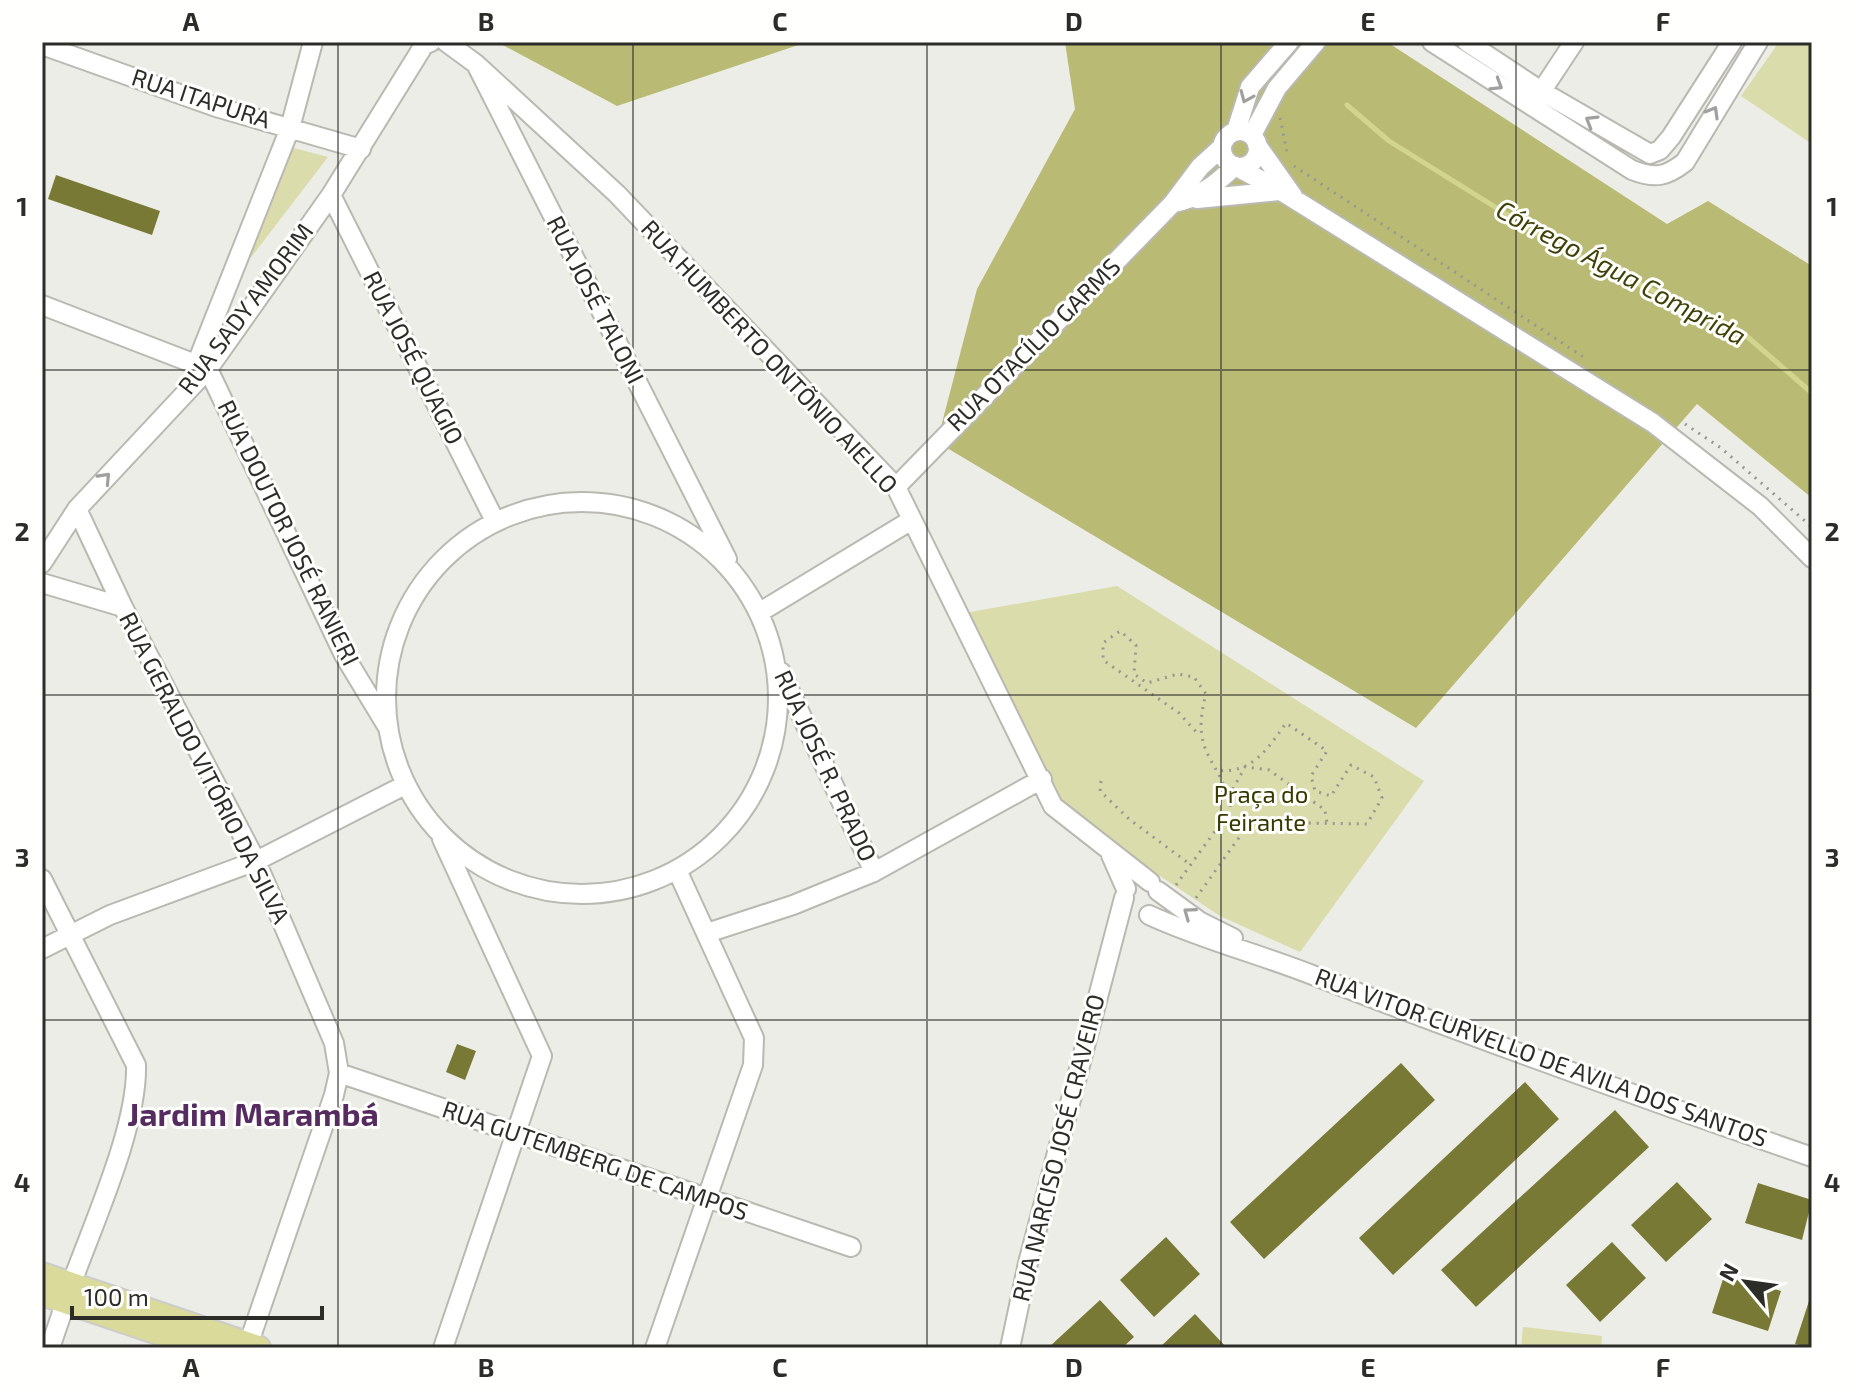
<svg xmlns="http://www.w3.org/2000/svg" width="1854" height="1390" viewBox="0 0 1854 1390" font-family="'Exo 2',sans-serif">
	<style>
		.green { fill: #dadcab }
		.forest { fill: #b9bb75 }
		.lines { fill: none; stroke-linecap: round; stroke-linejoin: round }
		.stream { stroke: #d2d58d; stroke-width: 5 }
		.building { fill: #787934 }
		.minor-casing { stroke: #b9b9b2; stroke-width: 22 }
		.major-casing { stroke: #ccc; stroke-width: 28 }
		.path { stroke: #989893; stroke-width: 3; stroke-dasharray: 2 6; stroke-linecap: butt }
		.minor { stroke: #fff; stroke-width: 18 }
		.major { stroke: #dadb9a; stroke-width: 24 }
		.oneway { stroke: #a0a09f }
		.grid { fill: none; stroke: #2c2c29; stroke-width: 2; stroke-opacity: 0.55 }
		.labels { text-anchor: middle; stroke-width: 6; stroke-linejoin: round; paint-order: stroke }
		.street-label { font-size: 24px; fill: #2c2c29; stroke: #fffffe }
		.park-label { font-size: 24px; fill: #383800; stroke: #fffffe }
		.water-label { font-size: 26px; font-style: italic; fill: #404007; stroke: #fffffe }
		.district-label { font-size: 32px; font-weight: bold; fill: #552b60; stroke: #fffffe }
		.neatline { fill: none; stroke: #2c2c29; stroke-width: 3 }
		.grid-label { font-size: 26px; text-anchor: middle; font-weight: bold; fill: #2c2c29 }
	</style>
	<rect width="100%" height="100%" fill="#ecede6"/>
	<path class="green" d="M1779,42H1812V144L1741,96Z
		M279,144L328,157L219,299Z
		M1117,586L1424,781L1300,952L1220,916L1121,850L1062,801L959,614Z
		M1523,1327L1602,1336L1601,1348H1521Z"/>
	<path class="forest" d="M497,42H807L617,106Z
		M1065,42H1387L1667,224L1708,201L1812,266V498L1697,404L1416,728L937,442L977,289L1075,109Z"/>
	<g class="lines">
		<path class="stream" d="M1347,105L1389,141L1556,245L1743,333L1812,393"/>
	</g>
	<path class="building" d="M56,175L160,211L152,235L48,199Z
		M457,1044L476,1051L465,1080L446,1072Z
		M1401,1063L1435,1100L1264,1259L1230,1222Z
		M1525,1082L1559,1119L1393,1275L1359,1238Z
		M1615,1110L1649,1147L1476,1307L1441,1270Z
		M1677,1182L1712,1219L1666,1262L1631,1225Z
		M1758,1183L1812,1200L1802,1240L1745,1223Z
		M1166,1237L1200,1274L1154,1317L1120,1280Z
		M1612,1242L1646,1278L1600,1322L1566,1285Z
		M1725,1273L1781,1291L1768,1331L1712,1313Z
		M1100,1300L1134,1337L1122,1348H1048Z
		M1809,1301H1812V1348L1795,1344Z
		M1195,1314L1227,1348H1159Z"/>
	<g class="lines">
		<g class="minor-casing">
			<path id="minor" d="M446,42L476,64L727,559
				M1432,42L1632,170C1655,179 1666,177 1685,162L1758,42
				M1467,42L1541,91L1650,154L1660,150L1671,137L1732,42
				M42,45L216,107L361,149
				M476,64L617,194L896,487L1053,806L1150,882
				M1535,101L1574,42
				M1236,131L1250,87L1289,42
				M1222 149a18 18 0 1 1 36 0a18 18 0 1 1-36 0Z
				M1252,135L1277,88L1316,42
				M1257,145L1293,196
				M331,195L495,521
				M1197,199L1279,191
				M1173,203C1198,199 1217,183 1235,166L1281,191L1653,423L1760,506L1812,558
				M42,305L208,369L344,655L387,726
				M196,365L290,128L313,42
				M896,487L1173,203L1200,167L1222,147
				M386 698a196 196 0 1 1 392 0a196 196 0 1 1-392 0Z
				M77,509L123,607L256,861L334,1043L339,1073L334,1095L247,1348
				M42,563L77,509L208,369L331,195L424,45L431,42
				M42,583L123,607
				M760,612L910,521
				M781,672L874,872
				M442,839L542,1056L443,1348
				M1111,855L1126,889
				M42,879L136,1065C138,1126 93,1224 71,1285
				M1158,891L1199,921L1233,938
				M1149,915C1203,940 1260,954 1315,976C1479,1040 1645,1099 1812,1157
				M707,933L793,905L874,872L1042,779
				M42,949L110,915L256,861L405,785
				M339,1073L851,1247
				M50,1348L66,1301
				M655,1348L753,1065L754,1038L677,870
				M1010,1348L1028,1263L1124,898"/>
		</g>
		<g class="major-casing">
			<path id="major" d="M42,1275L258,1348
				M42,1293L206,1348"/>
		</g>
		<path class="path" d="M1280,118L1288,157
			M1294,166L1585,358
			M1685,424L1721,448L1812,527
			M1101,781L1100,791L1129,819L1191,865
			M1229,796L1245,767L1269,770L1325,810L1327,823
			M1176,885L1231,809C1221,757 1189,757 1206,694L1194,677L1178,674L1147,683L1134,674L1136,645L1120,631L1103,643V660L1179,713L1199,735
			M1196,898L1250,822L1367,824L1382,798L1374,777L1351,765L1331,796L1315,791L1311,776L1327,751L1286,723C1267,750 1251,775 1215,770"/>
		<use href="#minor" class="minor"/>
		<use href="#major" class="major"/>
	</g>
	<defs><path id="oneway-chevron" d="M-2-3.5L2.5 0L-2 3.5" fill="none" stroke-width="1.6" stroke-linecap="round" stroke-linejoin="round" transform="scale(2)"/></defs>
	<g class="oneway">
		<use href="#oneway-chevron" transform="translate(1497 85) rotate(32)"/>
		<use href="#oneway-chevron" transform="translate(1246 97) rotate(113)"/>
		<use href="#oneway-chevron" transform="translate(1713 112) rotate(-60)"/>
		<use href="#oneway-chevron" transform="translate(1591 121) rotate(-149)"/>
		<use href="#oneway-chevron" transform="translate(105 478) rotate(-47)"/>
		<use href="#oneway-chevron" transform="translate(1189 913) rotate(-144)"/>
	</g>
	<path class="grid" d="M338,42V1348M633,42V1348M927,42V1348M1221,42V1348M1516,42V1348M42,370H1812M42,695H1812M42,1020H1812"/>
	<g class="labels">
		<g class="street-label">
			<text transform="translate(201 99) rotate(18)" y="8">RUA ITAPURA</text>
			<text transform="translate(595 300) rotate(63)" y="8">RUA JOSÉ TALONI</text>
			<text transform="translate(246 309) rotate(-53)" y="8">RUA SADY AMORIM</text>
			<text transform="translate(1034 345) rotate(-45)" y="8">RUA OTACÍLIO GARMS</text>
			<text transform="translate(769 357) rotate(47)" y="8">RUA HUMBERTO ONTÕNIO AIELLO</text>
			<text transform="translate(413 358) rotate(63)" y="8">RUA JOSÉ QUAGIO</text>
			<text transform="translate(288 533) rotate(64)" y="8">RUA DOUTOR JOSÉ RANIERI</text>
			<text transform="translate(825 766) rotate(65)" y="8">RUA JOSÉ R. PRADO</text>
			<text transform="translate(204 768) rotate(63)" y="8">RUA GERALDO VITÓRIO DA SILVA</text>
			<text transform="translate(1541 1058) rotate(20)" y="8">RUA VITOR CURVELLO DE AVILA DOS SANTOS</text>
			<text transform="translate(1059 1148) rotate(-76)" y="8">RUA NARCISO JOSÉ CRAVEIRO</text>
			<text transform="translate(595 1161) rotate(19)" y="8">RUA GUTEMBERG DE CAMPOS</text>
		</g>
		<g class="park-label">
			<text x="1261" y="803">Praça do<tspan x="1261" dy="28">Feirante</tspan></text>
		</g>
		<g class="water-label">
			<text transform="translate(1621 273) rotate(28)" y="9">Córrego Água Comprida</text>
		</g>
		<g class="district-label">
			<text x="253" y="1126">Jardim Marambá</text>
		</g>
	</g>
	<rect width="1854" height="1390" fill="none" stroke="#fffffe" stroke-width="88"/>
	<g transform="translate(1746 1282) rotate(299)" stroke="#fffffe" stroke-width="6" paint-order="stroke">
	<path d="M0-6L14 30L0 20L-14 30Z" fill="#2c2c29"/>
	<text y="-12" font-size="22" font-weight="bold" text-anchor="middle" fill="#2c2c29">N</text>
	</g>
	<path d="M72 1306v12h250v-12" fill="none" stroke="#2c2c29" stroke-width="4"/>
	<text x="84" y="1306" font-size="24" fill="#2c2c29" stroke="#fffffe" stroke-width="6" paint-order="stroke">100 m</text>
	<rect x="44" y="44" width="1766" height="1302" class="neatline"/>
	<g class="grid-label">
		<text x="191" y="31">A</text>
		<text x="486" y="31">B</text>
		<text x="780" y="31">C</text>
		<text x="1074" y="31">D</text>
		<text x="1368" y="31">E</text>
		<text x="1663" y="31">F</text>
		<text x="22" y="216">1</text>
		<text x="1832" y="216">1</text>
		<text x="22" y="541">2</text>
		<text x="1832" y="541">2</text>
		<text x="22" y="867">3</text>
		<text x="1832" y="867">3</text>
		<text x="22" y="1192">4</text>
		<text x="1832" y="1192">4</text>
		<text x="191" y="1377">A</text>
		<text x="486" y="1377">B</text>
		<text x="780" y="1377">C</text>
		<text x="1074" y="1377">D</text>
		<text x="1368" y="1377">E</text>
		<text x="1663" y="1377">F</text>
	</g>
</svg>
